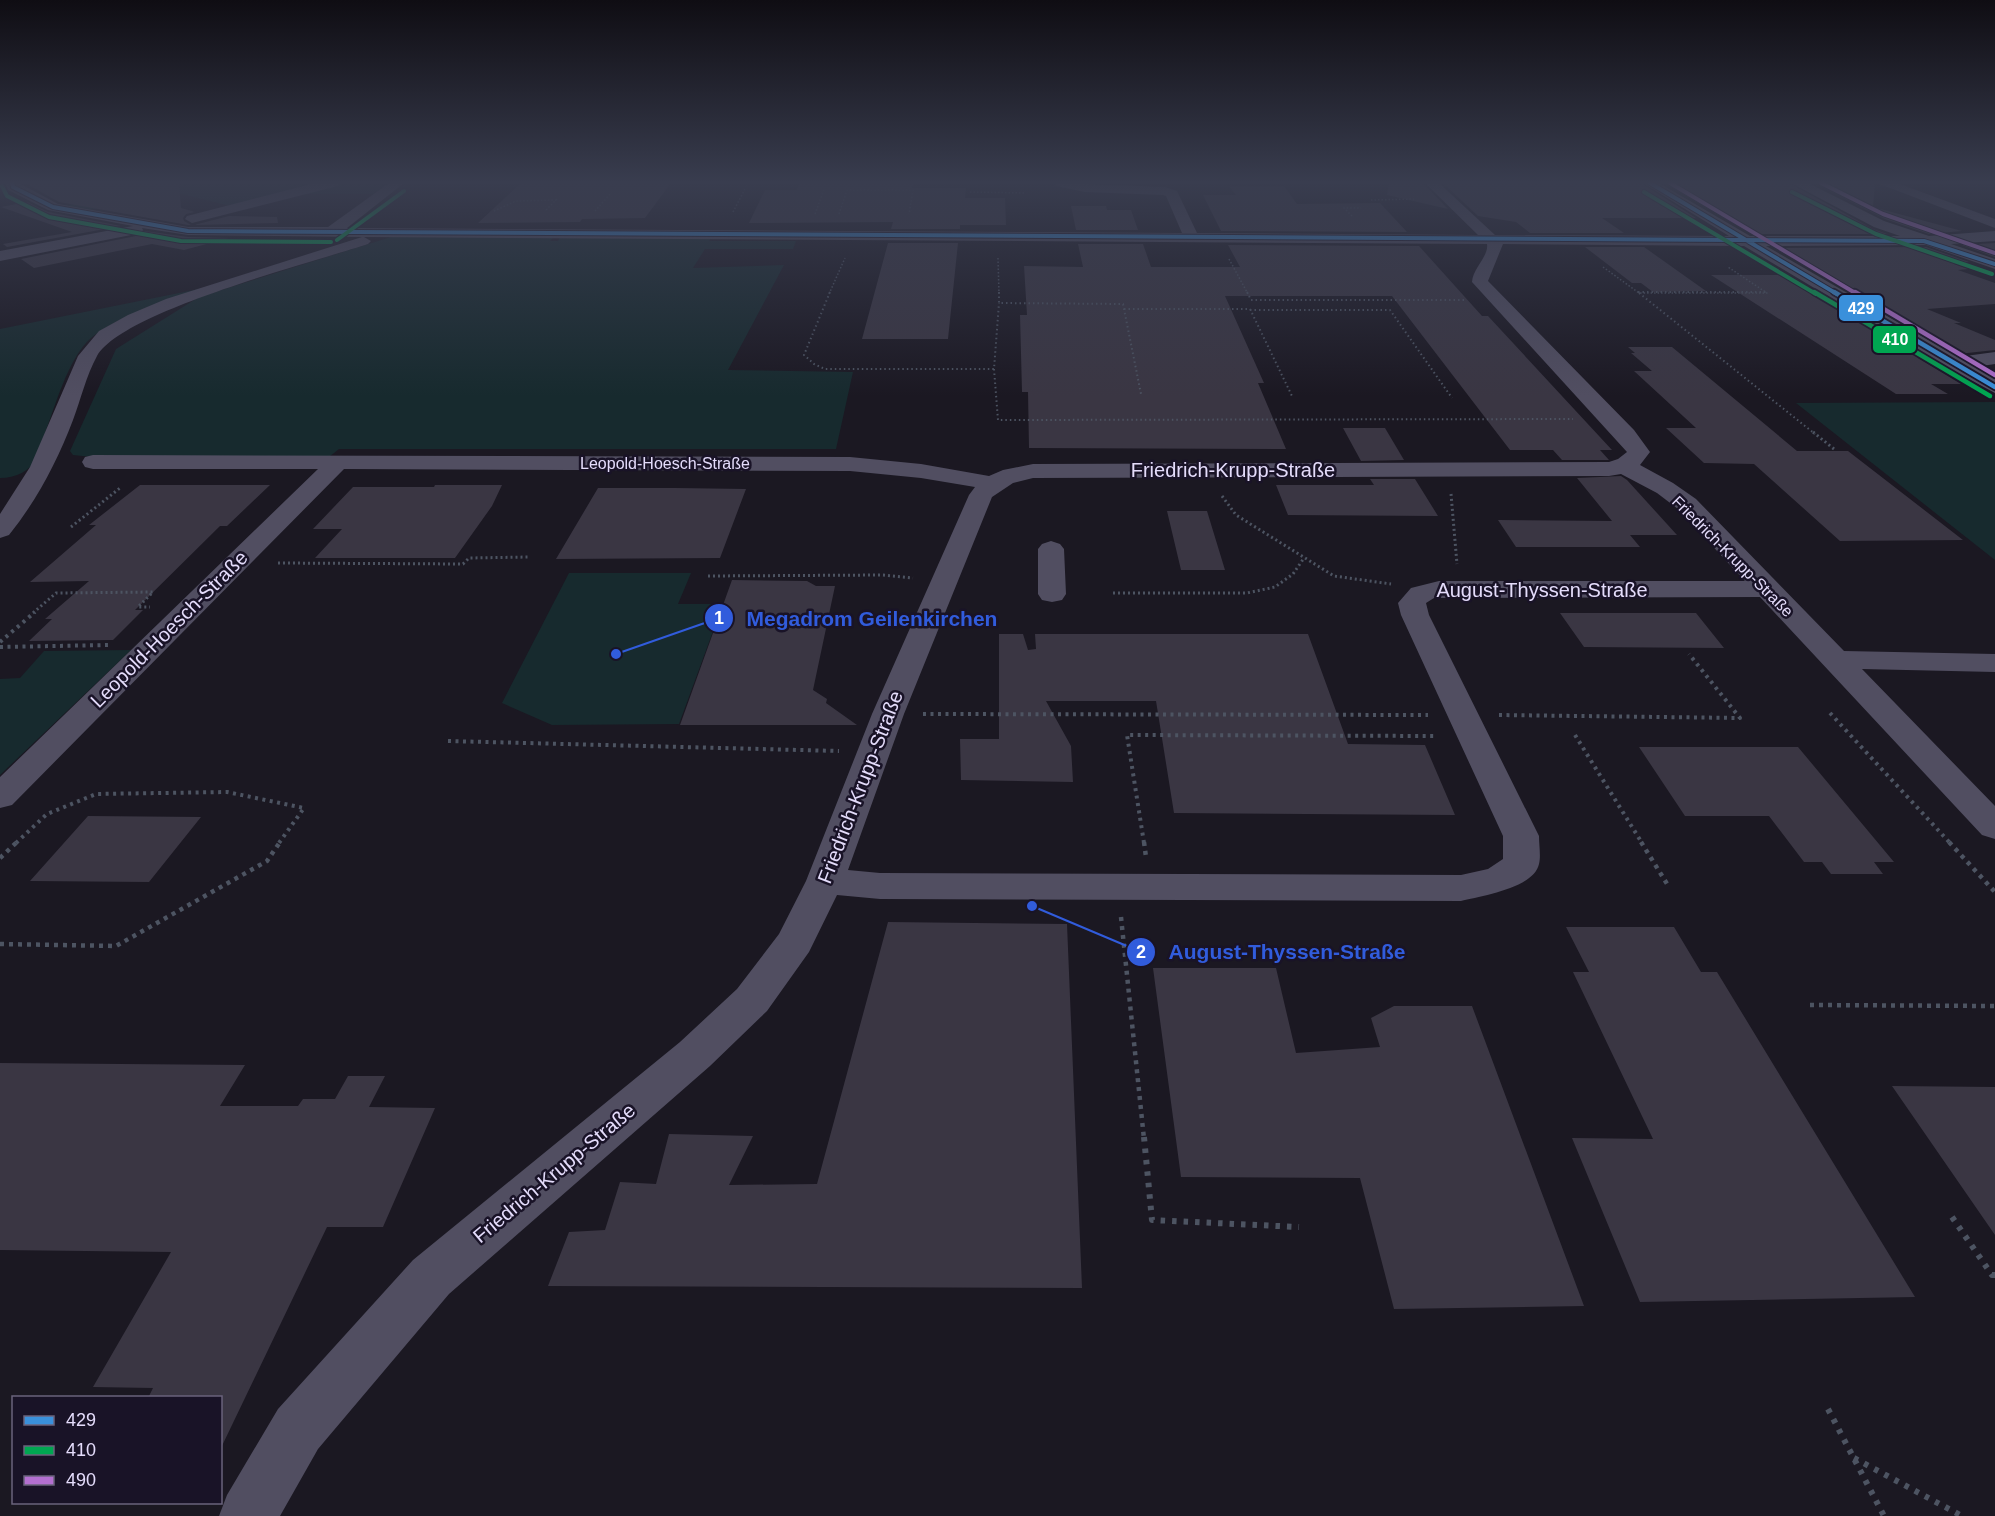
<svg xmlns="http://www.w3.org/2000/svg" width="1995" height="1516" viewBox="0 0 1995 1516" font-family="Arial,sans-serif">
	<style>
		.green { fill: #172a2e }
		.building { fill: #3a3643 }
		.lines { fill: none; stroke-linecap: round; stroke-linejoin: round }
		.path-far5 { stroke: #4d5462; stroke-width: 1.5; stroke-dasharray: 1.5 2; stroke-linecap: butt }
		.path-far4 { stroke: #4d5462; stroke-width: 2; stroke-dasharray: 1.5 3; stroke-linecap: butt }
		.path-far3 { stroke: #4d5462; stroke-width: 3; stroke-dasharray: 2 3; stroke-linecap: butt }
		.path-far2 { stroke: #4d5462; stroke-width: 4; stroke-dasharray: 3 4.5; stroke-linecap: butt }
		.path-far1 { stroke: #4d5462; stroke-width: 4.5; stroke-dasharray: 4 5; stroke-linecap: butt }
		.path { stroke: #4d5462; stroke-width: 6; stroke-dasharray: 4.5 7; stroke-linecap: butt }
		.minor { fill: #514e61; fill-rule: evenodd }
		.bus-1-far1-casing { stroke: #191327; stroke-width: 6 }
		.bus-1-casing { stroke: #191327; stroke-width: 8 }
		.bus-2-far1-casing { stroke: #191327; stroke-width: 6 }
		.bus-2-casing { stroke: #191327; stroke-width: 8 }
		.bus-3-far1-casing { stroke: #191327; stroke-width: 6 }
		.bus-3-casing { stroke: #191327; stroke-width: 8 }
		.bus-1-far1 { stroke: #3a90db; stroke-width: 4 }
		.bus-1 { stroke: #3a90db; stroke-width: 4.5 }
		.bus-2-far1 { stroke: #00a651; stroke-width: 4 }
		.bus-2 { stroke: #00a651; stroke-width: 4.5 }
		.bus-3-far1 { stroke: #b36fd0; stroke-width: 4 }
		.bus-3 { stroke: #b36fd0; stroke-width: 4.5 }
		.labels { text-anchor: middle; stroke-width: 5; stroke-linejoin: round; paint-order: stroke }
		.far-street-label { font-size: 16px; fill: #e4dcfb; stroke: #191327 }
		.street-label { font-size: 20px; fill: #e4dcfb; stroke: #191327 }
		.leader { fill: none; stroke: #315cdc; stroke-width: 2 }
		.callout-dot { fill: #315cdc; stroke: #191327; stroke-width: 2 }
		.mark-label { font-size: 18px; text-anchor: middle; font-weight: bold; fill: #fff }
		.callout-label { font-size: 21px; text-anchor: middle; font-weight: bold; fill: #315cdc; stroke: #191327; stroke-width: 5; stroke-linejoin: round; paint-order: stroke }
		.line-badge { stroke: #191327; stroke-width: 2 }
		.badge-label { font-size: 16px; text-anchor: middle; font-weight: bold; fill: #fff }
	</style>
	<rect width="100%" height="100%" fill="#1b1822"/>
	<path class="green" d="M182,183H327L234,207L174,192L85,211L63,206Z
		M341,183H390L373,194H299Z
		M391,237H554L550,241H558L560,237L711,238L709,241H796L793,249H705L693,268L784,265L728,370L853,372L836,449H339L329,457H92L73,455L70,451L116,349L199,297Z
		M204,288C168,302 120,314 91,338C68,358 55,407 44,436C42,443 42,452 38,458C28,472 16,478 0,478V329Z
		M1995,402V560L1796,403Z
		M569,573H691L678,604H723L679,724L552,725L502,703Z
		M131,650L0,775V679L20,678L44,651Z"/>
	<path class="building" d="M25,183H179L181,208L195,212L186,214L183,218L184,221L191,225H188L59,202Z
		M521,183H671L645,218L582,219L580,222L478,223Z
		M799,183H913L912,188H966L965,198H1005L1006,225H960V229H891L893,222L749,223L765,190H797Z
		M1389,183H1423L1448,209L1387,195Z
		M1443,183H1641L1696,218H1602L1624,233H1530L1516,222L1478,216Z
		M1664,183H1789L1873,229L1887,234H1751Z
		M1814,183H1875L1873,207L1962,231L1929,234L1885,219Z
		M1229,186H1284L1297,204L1380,203L1407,232L1221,231L1203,195H1236Z
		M27,202L48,212L121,226L7,247L3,244L72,232L1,207Z
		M1071,206H1106L1107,210H1131L1138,230H1076Z
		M229,216L277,217L278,223L194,225Z
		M145,231L188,237L229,238L184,250L152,244L34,268L21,259L141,235Z
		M888,243H958L948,339H862Z
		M1995,243V257L1962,245Z
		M1078,244H1143L1151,267H1240L1228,245L1419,246L1482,316H1488L1612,450H1600L1609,460H1562L1553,450H1510L1392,296H1225L1264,383H1258L1286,449L1029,448L1028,392H1022L1020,315H1027L1024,266L1083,267Z
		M1585,247H1644L1706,291L1653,292L1641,283H1632Z
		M1926,247L1969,262L1954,264L1968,269L1958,270L1995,283V304L1927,309L1961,323H1954L1995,340V350L1958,354L1774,248Z
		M1711,275H1788L1925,357L1918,358L1961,384H1931L1948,394H1896Z
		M1628,347H1672L1797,451H1848L1963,540L1840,541L1754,464L1704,463L1666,428H1696L1634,371H1652L1631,353H1635Z
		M1343,428H1385L1404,460L1361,461Z
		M1621,476L1627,480L1677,535H1630L1640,547H1516L1498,520L1612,521L1577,478Z
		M1370,479H1415L1438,516L1288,515L1276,485H1374Z
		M140,485H270L227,526H220L135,610H143L113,640L29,641L52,619H45L89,581L30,582L96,525H89Z
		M435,485H502L492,506L455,558H315L342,529H313L353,487H434Z
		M598,488H676L746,489L720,558L556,559Z
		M1167,511H1207L1225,570H1181Z
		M732,580L807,581L816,586H835L813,690L827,699L826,703L857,725H680Z
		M1560,613H1696L1724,648L1584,647Z
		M999,634H1023L1028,650L1036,649L1035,634H1308L1348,744L1425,745L1455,815L1174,813L1156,701H1046L1071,746L1073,782L961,780L960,739H999Z
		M1639,747H1798L1894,862H1874L1883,874H1831L1822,862H1804L1769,816H1685Z
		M88,816L201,817L149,882L30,881Z
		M888,922L1067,924L1082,1288L548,1286L569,1232L605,1230L620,1182L656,1184L669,1134L753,1136L729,1185L817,1184Z
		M1566,927H1674L1701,972H1717L1915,1297L1640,1302L1572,1138L1653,1139L1573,972H1589Z
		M1153,968H1276L1296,1053L1380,1047L1371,1018L1394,1006H1472L1584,1306L1394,1309L1360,1178L1181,1177Z
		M0,1063L245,1065L220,1106H298L303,1099H335L348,1076H385L369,1107L435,1108L383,1227H327L220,1450V1398H148L153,1388L93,1387L171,1252L0,1250Z
		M1892,1086L1995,1087V1235Z"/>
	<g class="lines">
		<path class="path-far5" d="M970,192L1026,193
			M1371,200L1414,199
			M546,210L558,198
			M494,211L516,201L557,200
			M595,211L611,193
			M733,212L745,189
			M815,214L824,189
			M839,214L847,190H913L909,214
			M1352,216L1344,208H1361
			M998,258L999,294
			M1229,259L1248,294
			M1603,267L1639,293H1767L1728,267
			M829,294L845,258"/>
		<path class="path-far4" d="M830,292L804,355L814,364L825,369H994L999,303
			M999,292V303L1123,304L1141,394
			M1247,292L1251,300H1464
			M1638,292H1766
			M1639,293L1815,434
			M1124,309H1250L1292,396
			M1250,310H1390L1452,398
			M994,369L998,420L1573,419"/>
		<path class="path-far3" d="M1813,432L1834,449
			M1451,494L1457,564
			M1222,496L1236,515L1334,576L1391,584
			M71,527L120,488
			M278,563L463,564L469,558L528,557
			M708,576L883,575L913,578
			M1113,593H1247L1275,587L1293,574L1304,558
			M33,613L56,593L153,592L138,607H150"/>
		<path class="path-far2" d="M0,642L35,612
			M0,647L109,645
			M1830,713L1950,843
			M923,714L1428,715
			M1499,715L1740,718L1689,654
			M1575,735L1642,843
			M448,741L839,751
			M16,843L47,814L96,794L227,792L304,808L279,843
			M1144,843L1127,735L1436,736"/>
		<path class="path-far1" d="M1144,842L1146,857
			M1641,842L1669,887
			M1949,842L1995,892
			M0,858L17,842
			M1121,917L1144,1139
			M0,944L116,946L267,861L280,842
			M1810,1005L1995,1006"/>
		<path class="path" d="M1144,1137L1152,1220L1299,1227
			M1952,1217L1992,1275H1995
			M1828,1409L1884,1516
			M1854,1458L1962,1516"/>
		<path class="minor" d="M5,183H19L58,204L188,227H328L389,183H404L347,228L1182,233L1166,196L1163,195L1085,192L1056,186L1055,183L1165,187L1177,191L1197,233L1478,235L1425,183H1439L1495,235L1729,236L1643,183H1659L1750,236H1900L1874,227L1791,183H1808L1884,221L1929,236L1995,231V241L1951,244L1995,259V269L1926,245L1766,246L1958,357L1995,352V364L1975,367L1995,379V393L1946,367L1744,246L1503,244L1488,281L1634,430L1650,452L1640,465L1673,483L1696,499L1844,651L1995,654V672L1862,669L1995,806V839L1982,835L1760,597L1434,598L1426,603L1429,615L1539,836C1539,845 1541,856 1539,864C1534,888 1481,896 1461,901L880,899L837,895L809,952L767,1011L710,1066L449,1294L318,1449L280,1516H219L227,1495L278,1409L413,1260L680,1042L737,989L779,934L806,881L872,714L969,495L975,487L921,478L850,471L344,469L12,805L0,808V777L318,469H93L85,467L82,462L85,457L93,455L850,457L921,464L989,476L1003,470L1033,464L1609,462L1618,459L1627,452L1472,282C1473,268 1489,256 1487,244L364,237L371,241L368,244C314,262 122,311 97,356C86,376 81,399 73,420C57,462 37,500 9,535L0,538V514L30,467L78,356L99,331L128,315L166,299L362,237L188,235L142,228L143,230L141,233L136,234L0,261V251L133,226L48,210L8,190ZM1621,474L1657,493L1678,509L1745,581H1439L1411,588L1398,603L1401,615L1503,836V859L1488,869L1461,875L880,873L848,870L904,714L992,497L1013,483L1033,478L1609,476Z
			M315,183H339L338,186L192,223L185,219L187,216Z
			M1877,183H1897L1995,219V228Z
			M1051,541L1060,544L1064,549L1066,594L1062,600L1052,602L1042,600L1038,594V549L1042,544Z"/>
		<g class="bus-1-far1-casing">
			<path id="bus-1-far1" d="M12,183L13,187L53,207L188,231L1924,241L1995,264
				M1650,183L1837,294"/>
		</g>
		<g class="bus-1-casing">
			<path id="bus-1" d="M1834,292L1995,387"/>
		</g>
		<g class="bus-2-far1-casing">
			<path id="bus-2-far1" d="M2,186L7,196L49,217L181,241L331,242
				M1644,192L1816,294
				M1792,192L1876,234L1992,274
				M337,240L404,191"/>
		</g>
		<g class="bus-2-casing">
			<path id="bus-2" d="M1814,292L1990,396"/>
		</g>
		<g class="bus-3-far1-casing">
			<path id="bus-3-far1" d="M1670,183L1857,294
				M1821,183L1883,214L1995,253"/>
		</g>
		<g class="bus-3-casing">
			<path id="bus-3" d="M1855,292L1995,375"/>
		</g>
		<use href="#bus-1-far1" class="bus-1-far1"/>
		<use href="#bus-1" class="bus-1"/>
		<use href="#bus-2-far1" class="bus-2-far1"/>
		<use href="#bus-2" class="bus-2"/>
		<use href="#bus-3-far1" class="bus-3-far1"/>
		<use href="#bus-3" class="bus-3"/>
	</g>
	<linearGradient id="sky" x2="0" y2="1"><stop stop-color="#0f0d13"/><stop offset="0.46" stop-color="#393d4f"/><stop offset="1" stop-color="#393d4f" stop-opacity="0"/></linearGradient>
	<rect width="1995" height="396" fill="url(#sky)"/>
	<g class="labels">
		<g class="far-street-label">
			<text x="665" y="469">Leopold-Hoesch-Straße</text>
			<text transform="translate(1733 556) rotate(45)" y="6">Friedrich-Krupp-Straße</text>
		</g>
		<g class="street-label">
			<text x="1233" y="477">Friedrich-Krupp-Straße</text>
			<text x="1542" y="597">August-Thyssen-Straße</text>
			<text transform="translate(169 629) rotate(-45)" y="7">Leopold-Hoesch-Straße</text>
			<text transform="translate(860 787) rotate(-69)" y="7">Friedrich-Krupp-Straße</text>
			<text transform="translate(554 1173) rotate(-40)" y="7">Friedrich-Krupp-Straße</text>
		</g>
	</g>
	<path class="leader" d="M616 654L719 618M1032 906L1141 952"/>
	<g class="callout-dot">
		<circle cx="616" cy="654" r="6"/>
		<circle cx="1032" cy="906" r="6"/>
		<circle cx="719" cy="618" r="15"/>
		<circle cx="1141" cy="952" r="15"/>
	</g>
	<g class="mark-label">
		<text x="719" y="624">1</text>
		<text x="1141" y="958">2</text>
	</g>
	<g class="callout-label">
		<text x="872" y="626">Megadrom Geilenkirchen</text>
		<text x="1287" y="959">August-Thyssen-Straße</text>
	</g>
	<g class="line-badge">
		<rect x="1838" y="294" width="46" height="28" rx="6" fill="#3a90db"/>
		<rect x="1872" y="325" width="45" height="29" rx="6" fill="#00a651"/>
	</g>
	<g class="badge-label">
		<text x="1861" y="314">429</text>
		<text x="1895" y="345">410</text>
	</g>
	<rect x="12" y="1396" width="210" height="108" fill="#191327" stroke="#6a637c" stroke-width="1.5"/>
	<rect x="24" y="1416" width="30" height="9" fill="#3a90db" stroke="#6a637c" stroke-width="1.5"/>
	<text x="66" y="1426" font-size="18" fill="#e4dcfb">429</text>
	<rect x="24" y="1446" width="30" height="9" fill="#00a651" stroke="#6a637c" stroke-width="1.5"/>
	<text x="66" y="1456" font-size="18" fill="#e4dcfb">410</text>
	<rect x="24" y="1476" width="30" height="9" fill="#b36fd0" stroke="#6a637c" stroke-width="1.5"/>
	<text x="66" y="1486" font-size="18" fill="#e4dcfb">490</text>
</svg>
